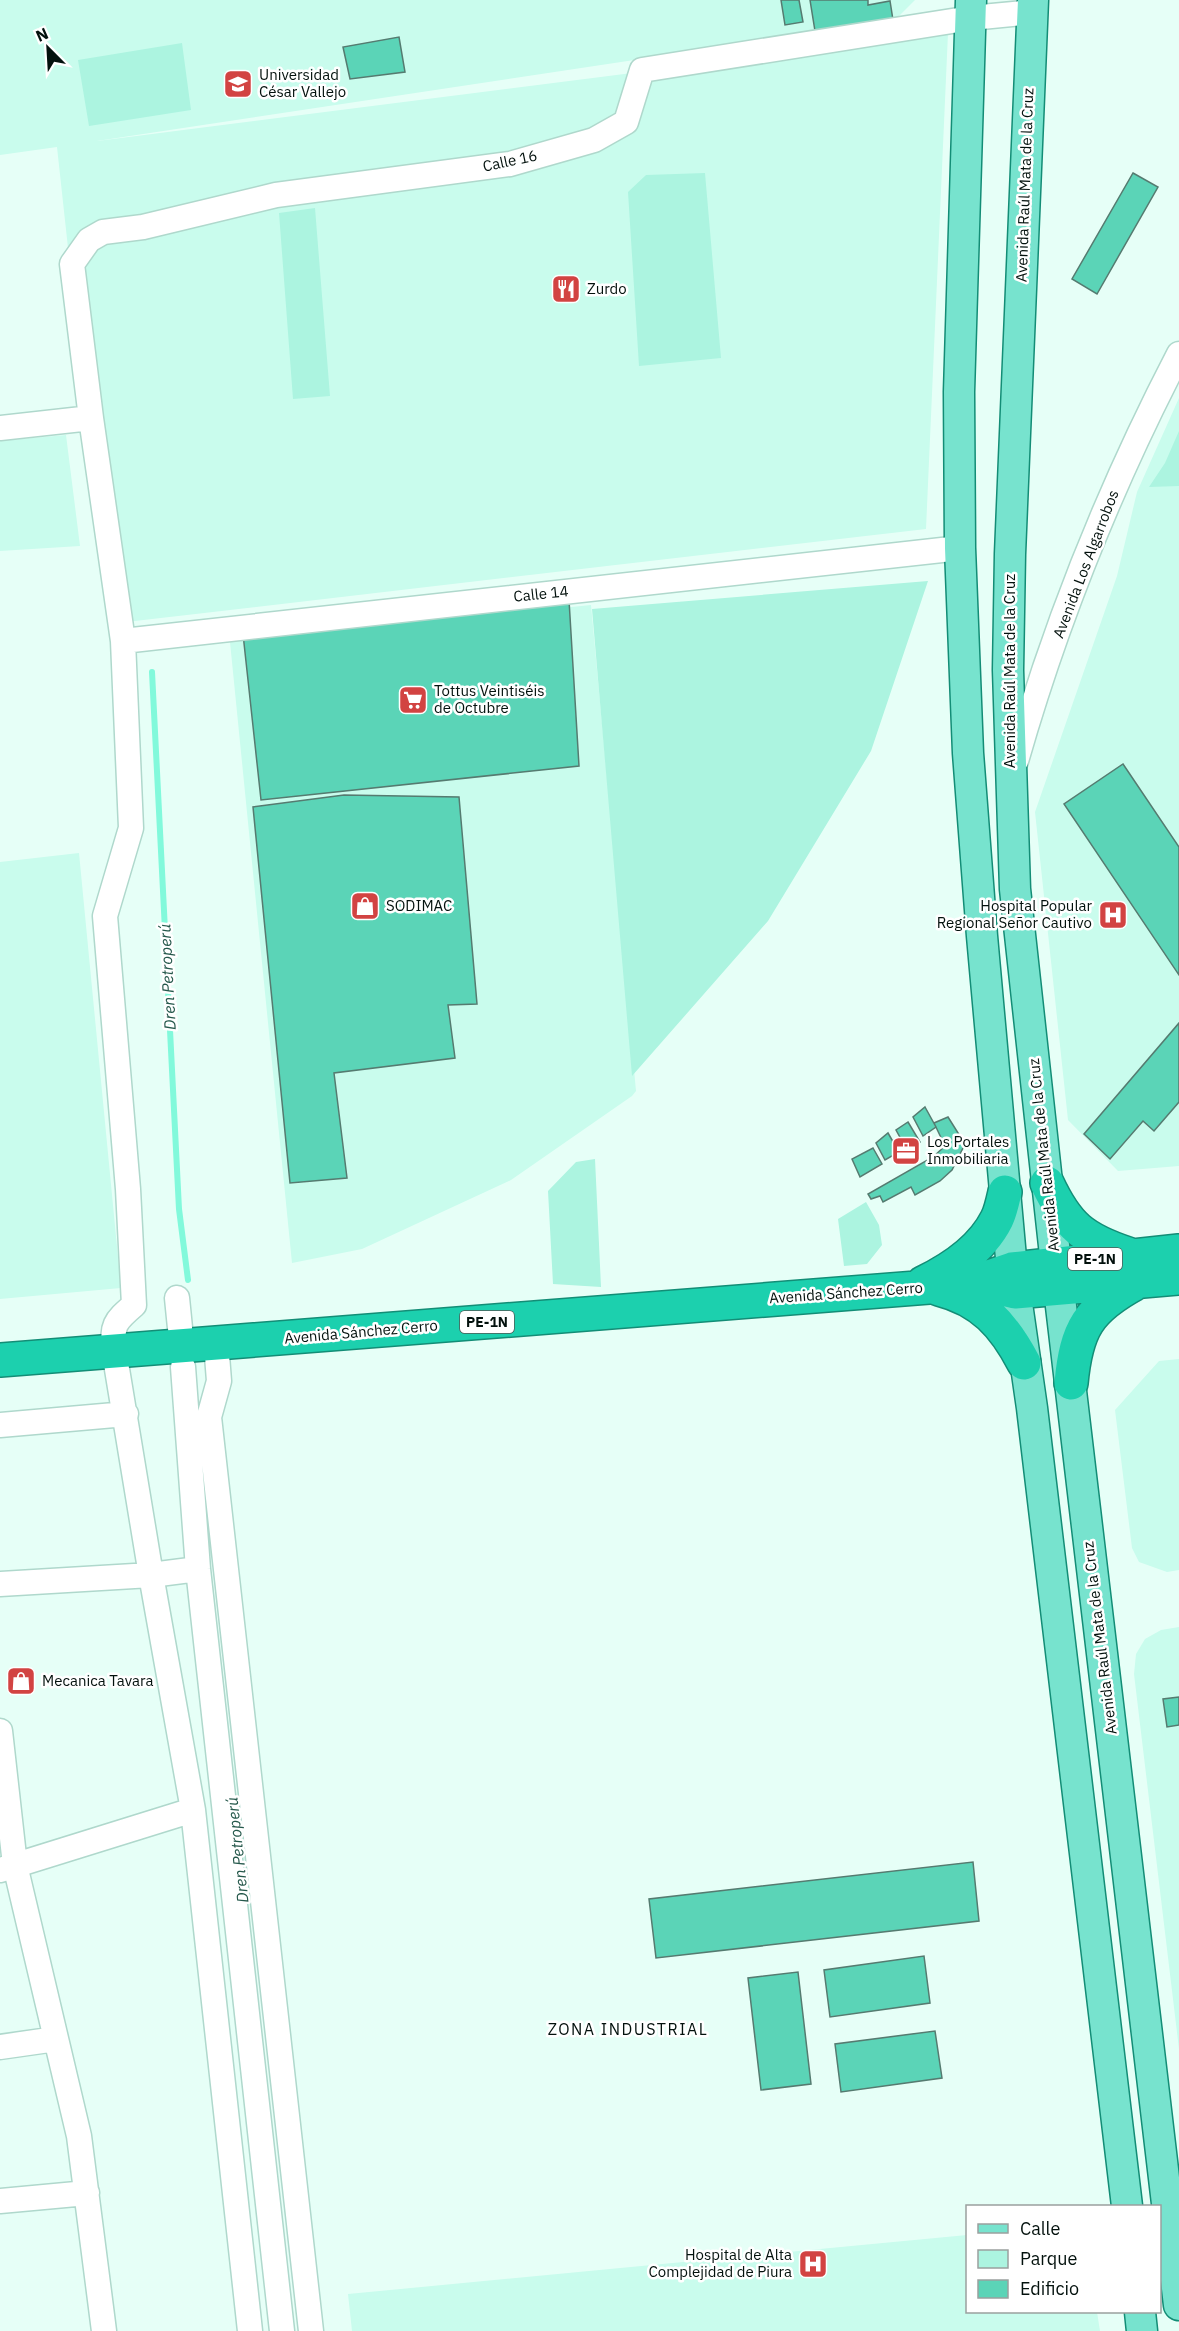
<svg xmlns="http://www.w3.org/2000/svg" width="1179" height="2331" viewBox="0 0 1179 2331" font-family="'IBM Plex Sans',sans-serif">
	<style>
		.built { fill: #c9fced }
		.green { fill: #acf4e0 }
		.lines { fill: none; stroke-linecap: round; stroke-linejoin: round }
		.stream { stroke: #82f9db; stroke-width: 6 }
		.building { fill: #5bd4b7; stroke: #557b70; stroke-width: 1.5 }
		.minor-casing { stroke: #afd8cc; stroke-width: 27 }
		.major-casing { stroke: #138d76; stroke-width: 33 }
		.highway-casing { stroke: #138d76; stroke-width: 36 }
		.minor { stroke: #fff; stroke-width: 24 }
		.major { stroke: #77e3ce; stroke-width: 30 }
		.highway { stroke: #1cd0ae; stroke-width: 33 }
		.labels { text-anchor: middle; stroke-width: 5; stroke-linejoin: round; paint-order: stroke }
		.shield { fill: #fff; stroke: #4f5856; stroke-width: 1.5 }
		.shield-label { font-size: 14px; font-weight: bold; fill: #03110d }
		.poi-label { font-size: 15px; fill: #03110d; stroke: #fff; text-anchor: start }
		.street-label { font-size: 15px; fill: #03110d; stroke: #fff }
		.water-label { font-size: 16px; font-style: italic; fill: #25584b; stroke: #fff }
		.neighbourhood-label { font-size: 16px; letter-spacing: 1.5px; fill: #03110d; stroke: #fff }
	</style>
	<rect width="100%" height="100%" fill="#e6fff7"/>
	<path class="built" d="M0,0H915L894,21L97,141L948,33L926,529L109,624L57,147L0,155Z
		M1179,398V1166L1118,1171L1068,1120L1035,812L1117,576L1137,492Z
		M66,435L80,546L0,551V441Z
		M591,605L636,1091L632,1096L511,1180L362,1249L292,1263L230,642Z
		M79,853L121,1288L0,1299V862Z
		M1179,1359V1570L1167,1572L1139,1562L1132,1548L1115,1410L1159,1361Z
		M1179,1627V2049L1134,1674L1136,1654L1145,1639L1161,1630Z
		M967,2235L968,2312H1097L1100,2331H352L348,2294Z"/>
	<path class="green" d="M182,43L191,110L89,126L78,60Z
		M705,173L721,358L639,366L628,192L646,175Z
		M315,208L330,396L293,399L279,213Z
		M1179,431V486L1149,487L1165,463Z
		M928,581L871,751L768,921L632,1076L592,609Z
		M595,1159L601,1287L553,1284L548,1191L576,1162Z
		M866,1202L879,1225L882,1245L867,1264L844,1266L838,1219Z"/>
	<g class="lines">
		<path class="stream" d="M152,672L179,1209L188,1280"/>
	</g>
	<path class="building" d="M781,0H799L803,22L785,25Z
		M810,0H868V5L890,1L893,20L815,31Z
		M399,37L405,72L350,79L343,47Z
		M1133,173L1158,187L1097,294L1072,279Z
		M569,600L579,766L261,800L243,634Z
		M1123,764L1179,847V975L1064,804Z
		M344,795L459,797L477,1004L448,1005L455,1058L334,1073L347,1178L290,1183L253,807Z
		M1179,1023V1102L1154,1131L1143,1121L1110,1159L1084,1134Z
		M925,1107L936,1127L923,1136L913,1117Z
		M948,1117L965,1144L952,1170L940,1181L915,1195L911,1187L883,1202L880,1196L871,1199L868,1194L933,1157L945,1146L934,1123Z
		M908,1122L920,1142L907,1150L896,1130Z
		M888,1133L899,1152L885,1160L876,1143Z
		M873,1148L882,1164L860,1177L852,1159Z
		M1179,1697V1725L1167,1727L1163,1699Z
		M973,1862L979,1921L656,1958L649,1899Z
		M924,1956L930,2003L830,2017L824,1970Z
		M798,1972L811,2084L761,2090L748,1978Z
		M935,2031L942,2078L841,2092L835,2044Z"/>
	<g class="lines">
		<g class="minor-casing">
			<path id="minor" d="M0,428L91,418
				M123,641L960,548
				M1016,761C1056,621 1112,483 1179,354
				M177,1298L180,1328
				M216,1343L219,1381L209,1417L311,2331
				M183,1367L198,1569L282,2331
				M0,1425L126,1414
				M0,1584L151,1575L198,1569
				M0,1731L15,1865L79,2136L104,2331
				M0,1870L193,1810
				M0,2047L56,2039
				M0,2201L87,2193
				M250,2331L193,1810L151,1575L114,1351C112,1325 114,1322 134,1305L128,1189L105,916L131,828L123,641L91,418L72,264L89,240L103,232L143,227L276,195L510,164L594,140L626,122L642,70L971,18L1033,12"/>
		</g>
		<g class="major-casing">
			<path id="major" d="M971,0L959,392L960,548L968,753L982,936L1012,1269L1032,1408L1127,2206
				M1033,0L1010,554L1008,670L1015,889L1056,1264L1179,2305
				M1140,2312L1142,2331"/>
		</g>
		<g class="highway-casing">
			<path id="highway" d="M1047,1183C1067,1226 1083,1239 1128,1254
				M974,1282L1015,1292L1179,1278
				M923,1283C952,1269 982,1249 997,1219C1001,1211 1003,1201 1005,1192
				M939,1289C982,1300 1004,1325 1024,1363
				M0,1360L929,1287L974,1282L1012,1269L1179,1251
				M1071,1383C1076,1329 1088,1309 1136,1283"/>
		</g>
		<use href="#minor" class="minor"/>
		<use href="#major" class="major"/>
		<use href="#highway" class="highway"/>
	</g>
	<defs>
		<g id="university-square" transform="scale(1.5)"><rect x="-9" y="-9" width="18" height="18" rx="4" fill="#d24342" stroke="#fff"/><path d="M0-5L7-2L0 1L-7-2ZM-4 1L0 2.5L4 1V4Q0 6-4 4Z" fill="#fff"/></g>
		<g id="restaurant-square" transform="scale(1.5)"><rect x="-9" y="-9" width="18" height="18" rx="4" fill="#d24342" stroke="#fff"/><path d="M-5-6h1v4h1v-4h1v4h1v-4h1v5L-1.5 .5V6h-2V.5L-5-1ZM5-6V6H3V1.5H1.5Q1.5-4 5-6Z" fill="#fff"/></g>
		<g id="supermarket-square" transform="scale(1.5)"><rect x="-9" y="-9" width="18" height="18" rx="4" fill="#d24342" stroke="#fff"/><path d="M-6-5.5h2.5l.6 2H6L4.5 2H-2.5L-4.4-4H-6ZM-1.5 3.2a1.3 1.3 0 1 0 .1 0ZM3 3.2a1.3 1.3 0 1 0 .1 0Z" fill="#fff"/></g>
		<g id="shop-square" transform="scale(1.5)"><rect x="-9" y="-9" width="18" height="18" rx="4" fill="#d24342" stroke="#fff"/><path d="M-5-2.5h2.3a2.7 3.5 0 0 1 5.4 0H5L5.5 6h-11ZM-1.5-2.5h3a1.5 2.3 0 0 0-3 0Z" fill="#fff"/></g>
		<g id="hospital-square" transform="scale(1.5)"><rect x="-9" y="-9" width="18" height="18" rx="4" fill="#d24342" stroke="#fff"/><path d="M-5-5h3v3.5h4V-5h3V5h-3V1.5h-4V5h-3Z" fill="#fff"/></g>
		<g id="office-square" transform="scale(1.5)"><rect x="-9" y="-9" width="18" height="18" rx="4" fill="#d24342" stroke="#fff"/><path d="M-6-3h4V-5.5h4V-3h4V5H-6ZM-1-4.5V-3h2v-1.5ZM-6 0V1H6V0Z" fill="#fff"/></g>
	</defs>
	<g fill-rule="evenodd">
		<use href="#university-square" x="238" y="84"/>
		<use href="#restaurant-square" x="566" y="289"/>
		<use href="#supermarket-square" x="413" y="700"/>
		<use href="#shop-square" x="365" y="906"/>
		<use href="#hospital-square" x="1113" y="915"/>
		<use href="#office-square" x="906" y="1151"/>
		<use href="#shop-square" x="21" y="1681"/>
		<use href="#hospital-square" x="813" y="2264"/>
	</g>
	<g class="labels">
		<g class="shield">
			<rect x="1068" y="1248" width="54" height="22" rx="4.5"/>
			<rect x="460" y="1311" width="54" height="22" rx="4.5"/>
		</g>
		<g class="shield-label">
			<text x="1095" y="1264">PE-1N</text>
			<text x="487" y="1327">PE-1N</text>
		</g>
		<g class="poi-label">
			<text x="259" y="80">Universidad<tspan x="259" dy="17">César Vallejo</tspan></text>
			<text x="587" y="294">Zurdo</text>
			<text x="434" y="696">Tottus Veintiséis<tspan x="434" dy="17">de Octubre</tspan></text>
			<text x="386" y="911">SODIMAC</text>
			<text x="1092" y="911" text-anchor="end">Hospital Popular<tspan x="1092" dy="17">Regional Señor Cautivo</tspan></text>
			<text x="927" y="1147">Los Portales<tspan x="927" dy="17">Inmobiliaria</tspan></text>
			<text x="42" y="1686">Mecanica Tavara</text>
			<text x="792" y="2260" text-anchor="end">Hospital de Alta<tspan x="792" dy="17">Complejidad de Piura</tspan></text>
		</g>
		<g class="street-label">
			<text transform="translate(510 161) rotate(-12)" y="5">Calle 16</text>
			<text transform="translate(1025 185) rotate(-88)" y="5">Avenida Raúl Mata de la Cruz</text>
			<text transform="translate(1086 564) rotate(-69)" y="5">Avenida Los Algarrobos</text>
			<text transform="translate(541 594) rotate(-6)" y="5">Calle 14</text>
			<text transform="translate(1010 671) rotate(-90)" y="5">Avenida Raúl Mata de la Cruz</text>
			<text transform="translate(1044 1155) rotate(-96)" y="5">Avenida Raúl Mata de la Cruz</text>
			<text transform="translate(846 1293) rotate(-4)" y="5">Avenida Sánchez Cerro</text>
			<text transform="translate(361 1332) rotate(-5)" y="5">Avenida Sánchez Cerro</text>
			<text transform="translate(1100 1638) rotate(-97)" y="5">Avenida Raúl Mata de la Cruz</text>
		</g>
		<g class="water-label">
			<text transform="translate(167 977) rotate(-93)" y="6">Dren Petroperú</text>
			<text transform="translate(237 1850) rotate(-96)" y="6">Dren Petroperú</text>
		</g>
		<g class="neighbourhood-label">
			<text x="628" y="2035">ZONA INDUSTRIAL</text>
		</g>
	</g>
	<rect x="966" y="2205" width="195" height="108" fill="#ffffff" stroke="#9aa09e" stroke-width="1.5"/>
	<rect x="978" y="2224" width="30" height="9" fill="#77e3ce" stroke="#9aa09e" stroke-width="1.5"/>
	<text x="1020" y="2235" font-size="18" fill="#03110d">Calle</text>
	<rect x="978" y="2250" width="30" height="18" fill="#acf4e0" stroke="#9aa09e" stroke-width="1.5"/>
	<text x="1020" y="2265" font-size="18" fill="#03110d">Parque</text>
	<rect x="978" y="2280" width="30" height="18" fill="#5bd4b7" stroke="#9aa09e" stroke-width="1.5"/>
	<text x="1020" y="2295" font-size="18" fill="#03110d">Edificio</text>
	<g transform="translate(48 48) rotate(336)" stroke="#ffffff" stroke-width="4.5" paint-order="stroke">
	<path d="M0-4.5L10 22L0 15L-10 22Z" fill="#03110d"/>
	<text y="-9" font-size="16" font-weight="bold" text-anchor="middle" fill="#03110d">N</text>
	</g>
</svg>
